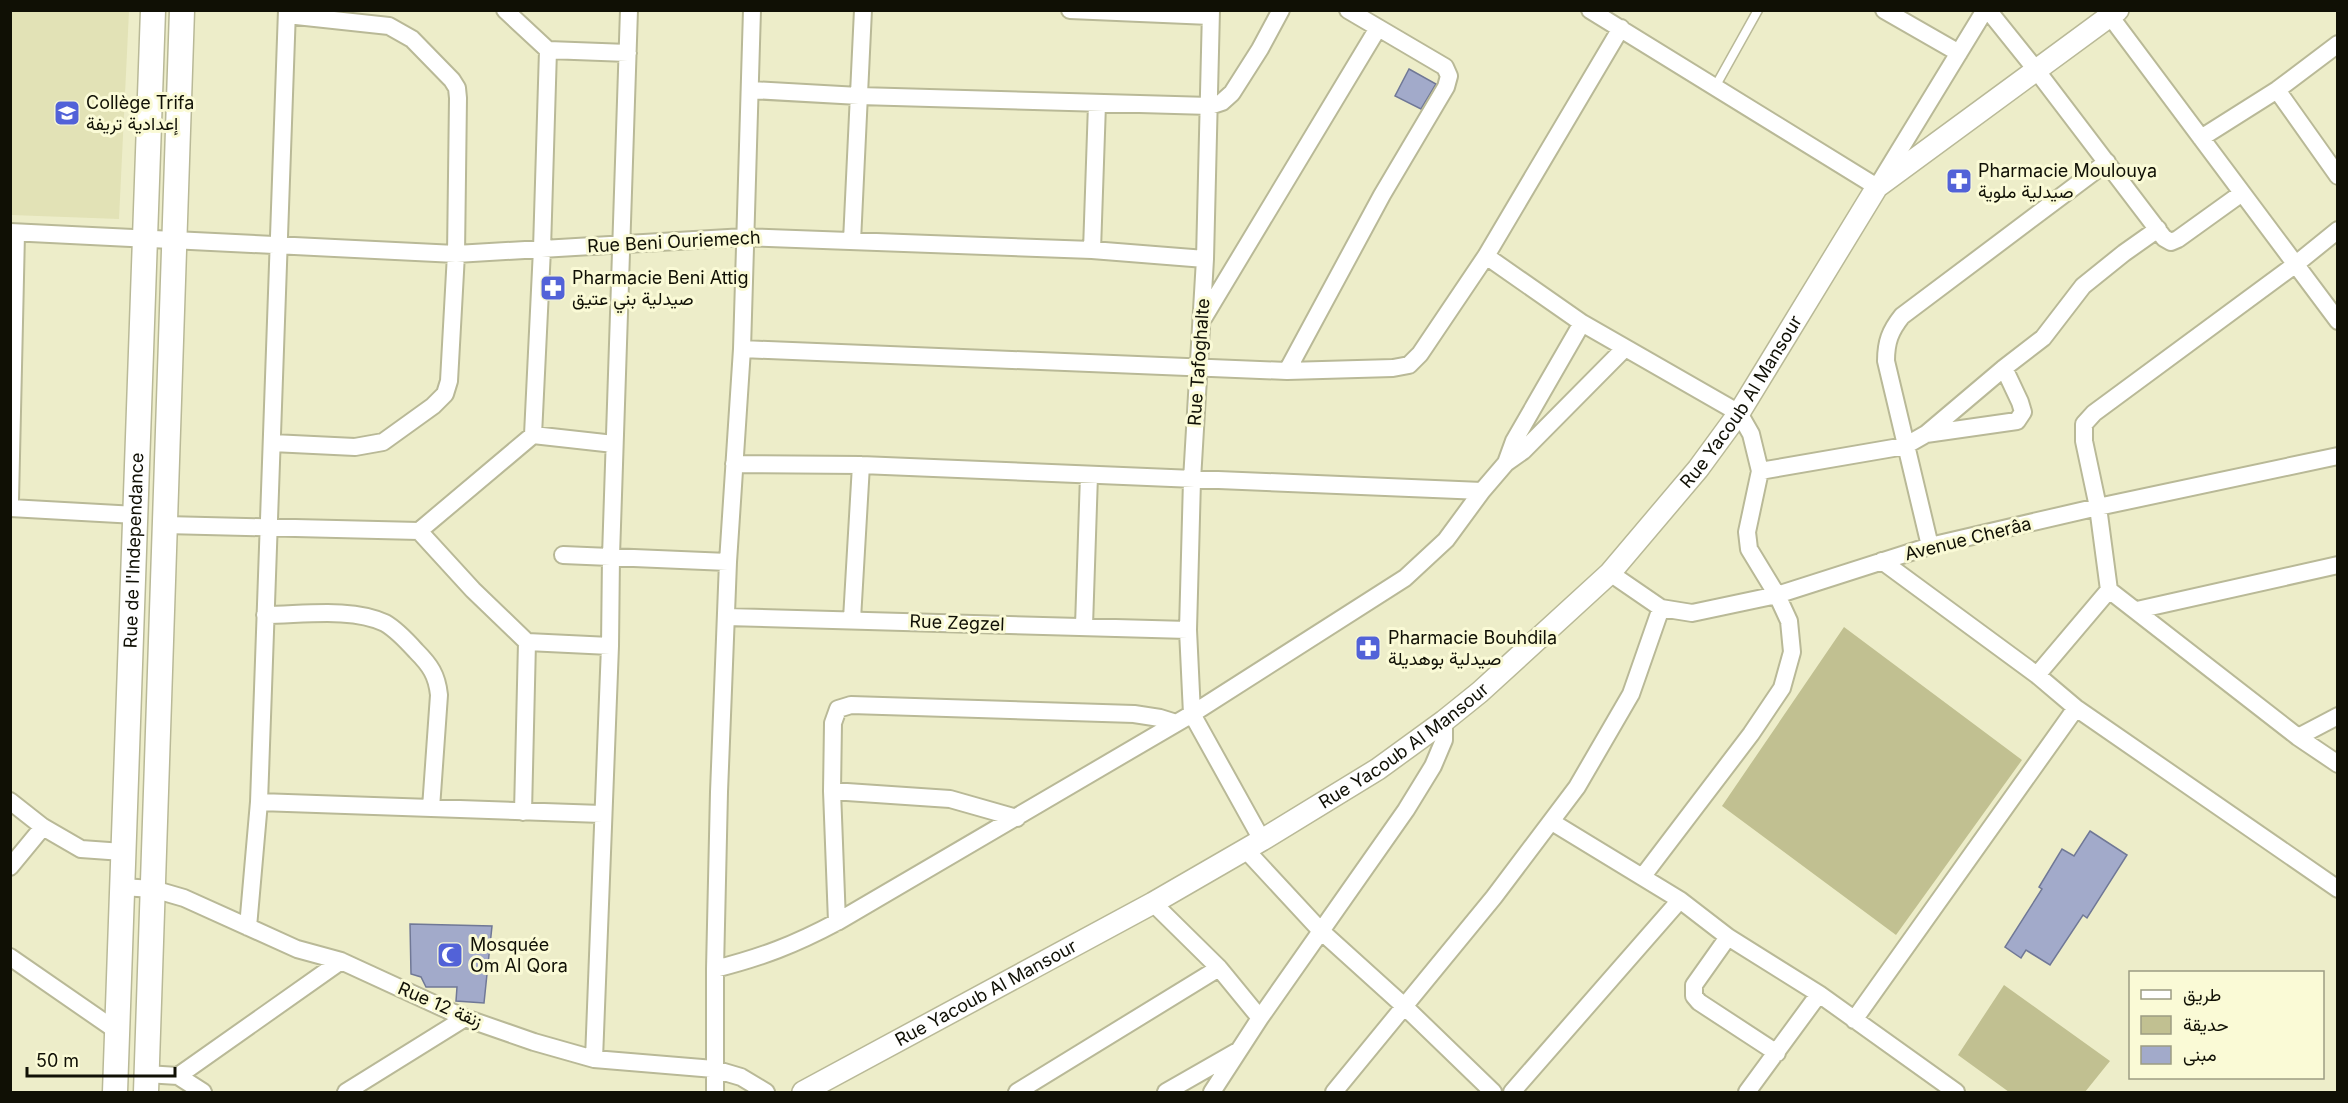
<svg xmlns="http://www.w3.org/2000/svg" width="2348" height="1103" viewBox="0 0 2348 1103" font-family="Inter,Vazirmatn,sans-serif">
	<style>
		.built { fill: #e2e2b6 }
		.green { fill: #c1c091 }
		.building { fill: #a2aaca; stroke: #707896; stroke-width: 1.5 }
		.lines { fill: none; stroke-linecap: round; stroke-linejoin: round }
		.service-casing { stroke: #b9b997; stroke-width: 11 }
		.minor-casing { stroke: #b9b997; stroke-width: 20 }
		.tertiary-casing { stroke: #b9b997; stroke-width: 24 }
		.secondary-casing { stroke: #b9b997; stroke-width: 27 }
		.service { stroke: #fff; stroke-width: 8 }
		.minor { stroke: #fff; stroke-width: 16 }
		.tertiary { stroke: #fff; stroke-width: 21 }
		.secondary { stroke: #fff; stroke-width: 24 }
		.labels { text-anchor: middle; stroke-width: 6; stroke-linejoin: round; paint-order: stroke }
		.poi-label { font-size: 18px; fill: #101005; stroke: #fafad6; text-anchor: start }
		.street-label { font-size: 18px; fill: #101005; stroke: #fafad6 }
	</style>
	<rect width="100%" height="100%" fill="#ededc9"/>
	<path class="built" d="M11,10L129,11L119,219L11,215Z"/>
	<path class="green" d="M1844,627L2022,760L1896,935L1722,806Z
		M2004,985L2110,1061L2085,1092H2009L1958,1055Z"/>
	<path class="building" d="M1409,69L1436,84L1421,109L1395,96Z
		M2090,831L2127,855L2087,918L2083,915L2050,965L2026,950L2021,958L2005,947L2042,889L2039,887L2062,849L2074,856Z
		M410,924L492,926L484,1003L456,1001L457,987H426L421,977L411,974Z"/>
	<g class="lines">
		<g class="service-casing">
			<path id="service" d="M1715,87L1758,10"/>
		</g>
		<g class="minor-casing">
			<path id="minor" d="M505,10L548,50L628,53
				M1070,10L1210,16
				M1211,10L1205,259L1192,480L1188,630L1192,714L1262,840
				M1590,10L1877,187L1985,10
				M1884,10L1959,53
				M1988,10L2037,71L2164,238L2171,242L2178,239L2242,193
				M2110,16L2338,321
				M751,90L859,96L1210,106L1222,102L1232,93L1260,49L1281,10
				M2277,90L2338,176
				M2201,138L2277,90L2338,44
				M2338,230L2296,264L2094,413L2084,424V441L2098,507L2109,590L2298,737L2338,764
				M10,232L456,254L745,237L1092,250L1205,259
				M852,241L863,10
				M1092,250L1097,104
				M1486,256L1582,323L1739,413L1751,434L1760,471L1747,532L1749,549L1777,595L1789,621L1792,652L1782,688L1751,734L1643,876
				M1204,317L1378,28
				M742,349L1287,371L1393,368L1409,365L1420,354L1486,256L1621,28
				M1287,371L1382,195L1446,87L1449,76L1445,67L1348,10
				M1926,434L2017,421L2023,412L2020,402L2004,368
				M533,435L542,249L548,50
				M272,443L355,447L383,442L433,406L445,394L449,381L456,254L458,98L457,88L452,80L412,39L389,26L287,15
				M1506,463L1514,441L1582,323
				M734,464L861,465L1482,491
				M1760,471L1905,446L1926,434L2004,368L2043,338L2083,286L2124,253L2158,229
				M10,501L16,233
				M10,508L136,515
				M165,525L419,531
				M1930,546L1886,361C1886,342 1890,331 1902,316L2107,162
				M563,555L728,562
				M1882,561L2037,675L2076,708L2338,889
				M1610,573L1661,608L1692,613L1777,595L1930,546L2098,507L2338,456
				M2137,610L2338,565
				M265,615C301,615 352,607 385,623C397,630 407,641 416,651C430,665 437,675 439,695L431,808
				M726,617L1188,630
				M852,619L861,465
				M1084,626L1089,475
				M610,646L527,642L473,590L419,531L533,435L614,444
				M2037,675L2109,590
				M2298,737L2338,716
				M832,791L950,799L1017,818
				M10,801L43,827L81,849L123,852
				M259,802L602,814
				M523,812L527,642
				M1552,822L1680,900L1728,937L1819,994L1956,1092
				M1245,849L1321,931L1404,1006L1493,1092
				M10,867L43,827
				M122,887L153,889L184,898L297,949L341,961L465,1018L534,1042L594,1059L714,1069L741,1077L766,1092
				M1153,903L1219,968L1260,1018
				M837,922L832,791L833,723L838,709L851,705L1134,714L1160,718L1176,723
				M248,927L259,802L287,10
				M1728,937L1694,985V996L1699,1002L1777,1053
				M10,957L117,1031
				M715,969C762,957 794,945 837,922L1192,714L1405,578L1446,540L1482,491L1506,463L1523,451L1625,348
				M1854,1020L2076,708
				M594,1059L610,646L611,556L629,10
				M146,1074L178,1076L203,1092
				M178,1076L341,961
				M346,1092L465,1018
				M715,1092V969L719,792L728,562L742,349L752,10
				M1017,1092L1219,968
				M1166,1092L1236,1052
				M1212,1092L1260,1018L1406,810L1433,766L1444,740V721
				M1334,1092L1494,897L1577,787L1631,694L1661,608
				M1512,1092L1680,900
				M1747,1092L1819,994"/>
		</g>
		<g class="tertiary-casing">
			<g id="tertiary">
				<path id="s1" d="M803,1092L1153,903L1262,840L1378,769L1444,721L1480,692L1610,573L1698,469L1739,413L1877,187L2118,10"/>
			</g>
		</g>
		<g class="secondary-casing">
			<g id="secondary">
				<path id="s2" d="M115,1092L153,10"/>
				<path d="M146,1092L182,10"/>
			</g>
		</g>
		<use href="#service" class="service"/>
		<use href="#minor" class="minor"/>
		<use href="#tertiary" class="tertiary"/>
		<use href="#secondary" class="secondary"/>
	</g>
	<defs>
		<g id="school-square" transform="scale(1.35)"><rect x="-9" y="-9" width="18" height="18" rx="4" fill="#5262d8" stroke="#fafad6"/><path d="M0-5L7-2L0 1L-7-2ZM-4 1L0 2.5L4 1V4Q0 6-4 4Z" fill="#fff"/></g>
		<g id="pharmacy-square" transform="scale(1.35)"><rect x="-9" y="-9" width="18" height="18" rx="4" fill="#5262d8" stroke="#fafad6"/><path d="M-2-6h4v4h4v4h-4v4h-4v-4h-4v-4h4Z" fill="#fff"/></g>
		<g id="mosque-square" transform="scale(1.35)"><rect x="-9" y="-9" width="18" height="18" rx="4" fill="#5262d8" stroke="#fafad6"/><path d="M3.5-4.9A6 6 0 1 0 3.5 4.9A5 5 0 1 1 3.5-4.9Z" fill="#fff"/></g>
	</defs>
	<g fill-rule="evenodd">
		<use href="#school-square" x="67" y="113"/>
		<use href="#pharmacy-square" x="1959" y="181"/>
		<use href="#pharmacy-square" x="553" y="288"/>
		<use href="#pharmacy-square" x="1368" y="648"/>
		<use href="#mosque-square" x="450" y="955"/>
	</g>
	<g class="labels">
		<g class="poi-label">
			<text x="86" y="109">Collège Trifa<tspan x="86" dy="21">إعدادية تريفة</tspan></text>
			<text x="1978" y="177">Pharmacie Moulouya<tspan x="1978" dy="21">صيدلية ملوية</tspan></text>
			<text x="572" y="284">Pharmacie Beni Attig<tspan x="572" dy="21">صيدلية بني عتيق</tspan></text>
			<text x="1388" y="644">Pharmacie Bouhdila<tspan x="1388" dy="21">صيدلية بوهديلة</tspan></text>
			<text x="470" y="951">Mosquée<tspan x="470" dy="21">Om Al Qora</tspan></text>
		</g>
		<g class="street-label">
			<text transform="translate(674 242) rotate(-3)" y="6">Rue Beni Ouriemech</text>
			<text transform="translate(1199 362) rotate(-86)" y="6">Rue Tafoghalte</text>
			<text dy="6" stroke="none"><textPath href="#s1" startOffset="1180">Rue Yacoub Al Mansour</textPath></text>
			<text transform="translate(1968 539) rotate(-14)" y="6">Avenue Cherâa</text>
			<text dy="6" stroke="none"><textPath href="#s2" startOffset="542">Rue de l'Independance</textPath></text>
			<text transform="translate(957 623) rotate(2)" y="6">Rue Zegzel</text>
			<text dy="6" stroke="none"><textPath href="#s1" startOffset="694">Rue Yacoub Al Mansour</textPath></text>
			<text dy="6" stroke="none"><textPath href="#s1" startOffset="208">Rue Yacoub Al Mansour</textPath></text>
			<text transform="translate(440 1005) rotate(23)" y="6">Rue 12 زنقة</text>
		</g>
	</g>
	<rect width="2348" height="1103" fill="none" stroke="#101005" stroke-width="24"/>
	<rect x="2129" y="971" width="195" height="108" fill="#fafad6" stroke="#9c9c82" stroke-width="1.5"/>
	<rect x="2141" y="990" width="30" height="9" fill="#ffffff" stroke="#9c9c82" stroke-width="1.5"/>
	<text x="2183" y="1001" font-size="18" fill="#101005">طريق</text>
	<rect x="2141" y="1016" width="30" height="18" fill="#c1c091" stroke="#9c9c82" stroke-width="1.5"/>
	<text x="2183" y="1031" font-size="18" fill="#101005">حديقة</text>
	<rect x="2141" y="1046" width="30" height="18" fill="#a2aaca" stroke="#9c9c82" stroke-width="1.5"/>
	<text x="2183" y="1061" font-size="18" fill="#101005">مبنى</text>
	<path d="M27 1067v9h148v-9" fill="none" stroke="#101005" stroke-width="3"/>
	<text x="36" y="1067" font-size="18" fill="#101005" stroke="#fafad6" stroke-width="4.5" paint-order="stroke">50 m</text>
</svg>
